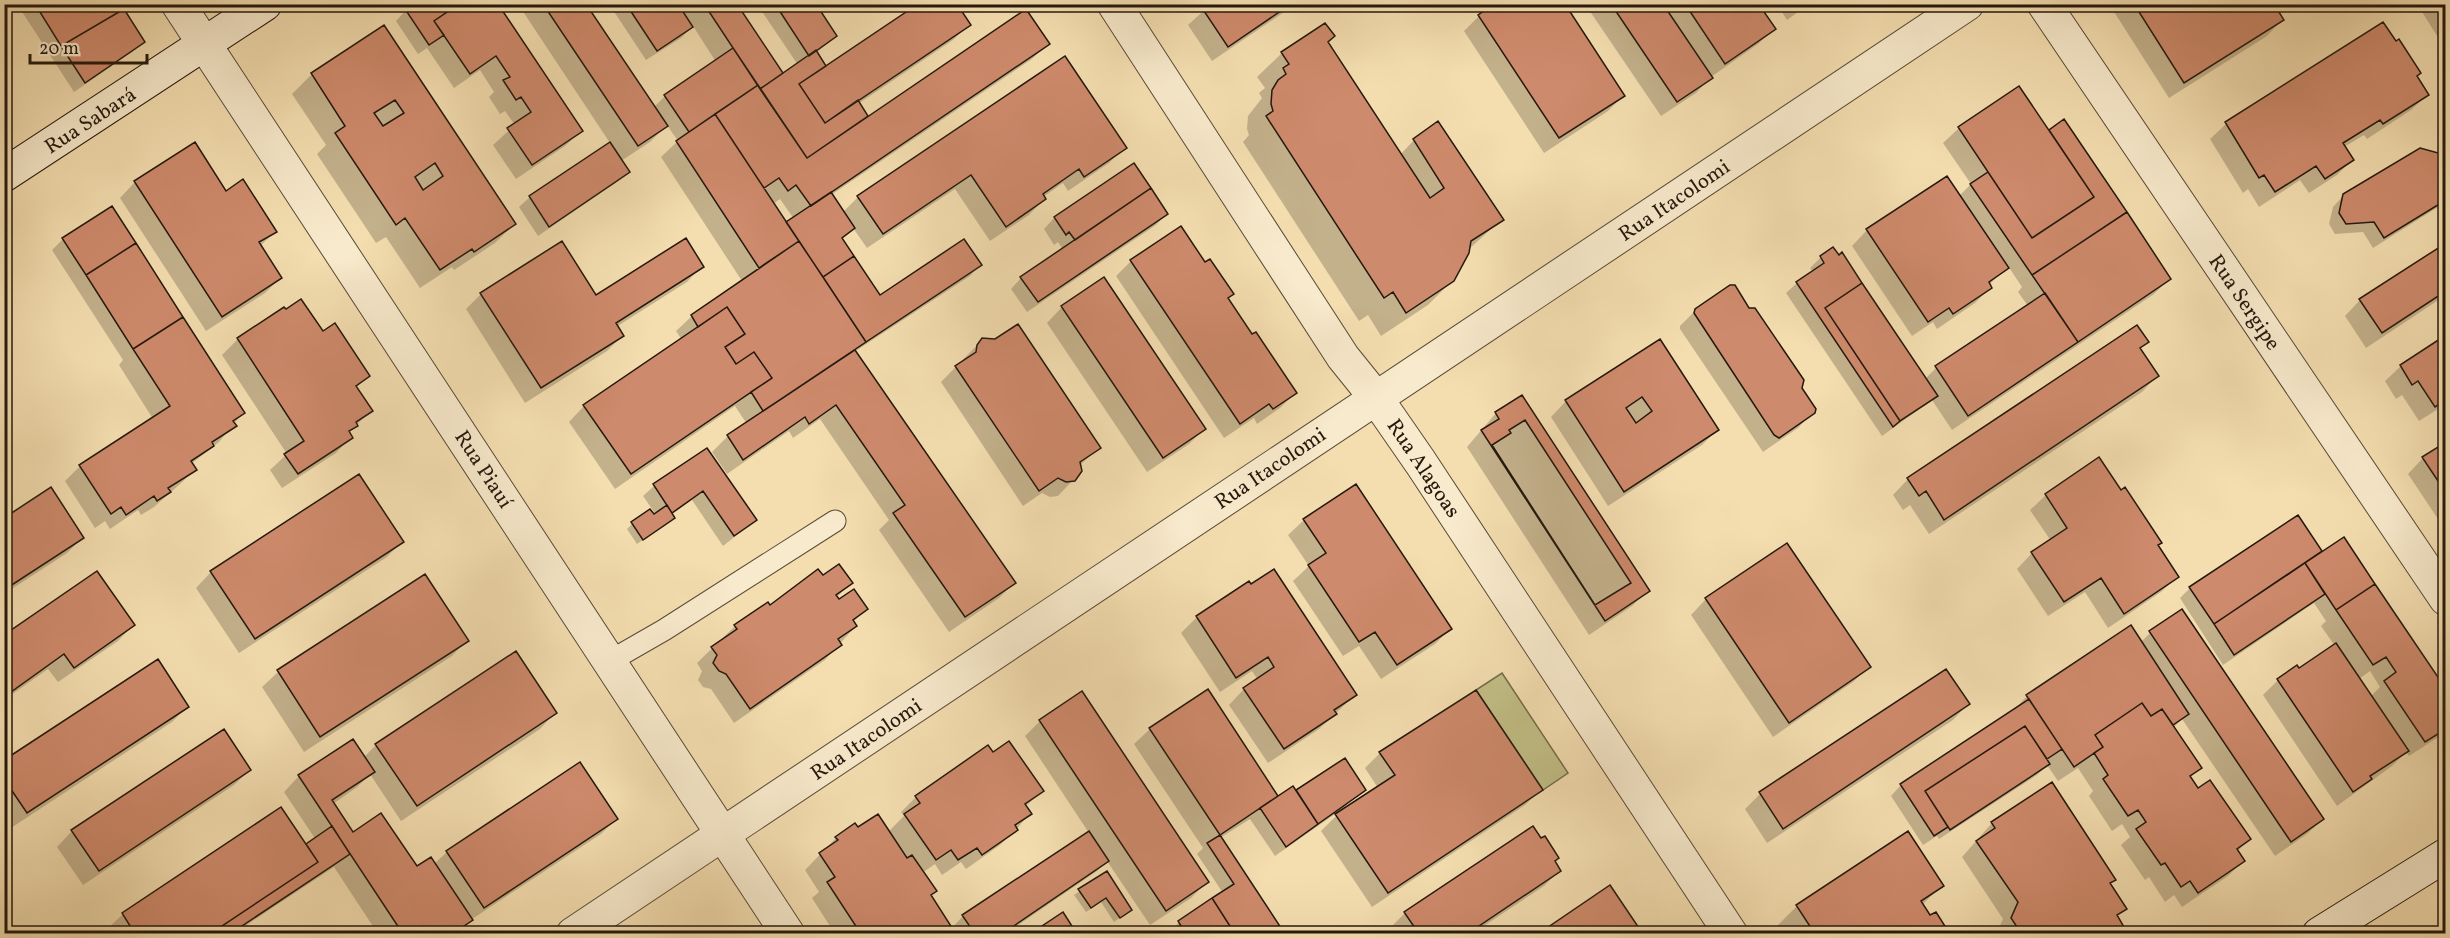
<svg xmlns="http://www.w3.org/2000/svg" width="2450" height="938" viewBox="0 0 2450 938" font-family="Vollkorn,serif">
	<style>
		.green { fill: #c2bf86; stroke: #736c4a; stroke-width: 1.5 }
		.shadow { fill: #0003; fill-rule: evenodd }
		.building { fill: #ce8a6c; stroke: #24180d; stroke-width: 1.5; fill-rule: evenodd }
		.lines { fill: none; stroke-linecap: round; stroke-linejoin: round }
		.lane-casing { stroke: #584a36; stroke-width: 23 }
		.street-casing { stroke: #584a36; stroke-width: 35 }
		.secondary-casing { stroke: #24180d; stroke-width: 35 }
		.lane { stroke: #f8eacc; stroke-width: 21 }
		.street { stroke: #f8eacc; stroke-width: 33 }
		.secondary { stroke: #f8eacc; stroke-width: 33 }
		.labels { text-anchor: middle; stroke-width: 4.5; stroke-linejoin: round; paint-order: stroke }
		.street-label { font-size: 21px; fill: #24180d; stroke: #f8eacc }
	</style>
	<rect width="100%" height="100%" fill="#f4deb0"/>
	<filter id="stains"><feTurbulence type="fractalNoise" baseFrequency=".00333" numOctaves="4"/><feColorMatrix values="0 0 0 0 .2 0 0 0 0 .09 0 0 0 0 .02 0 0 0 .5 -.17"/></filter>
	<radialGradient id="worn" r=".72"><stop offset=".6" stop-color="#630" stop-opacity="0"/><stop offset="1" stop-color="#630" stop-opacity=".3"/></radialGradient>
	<path class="green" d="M1502,673L1568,773L1543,790L1476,690Z"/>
	<path class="shadow" d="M17,4H119L143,42L132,52L74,92Z
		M497,4L581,131L565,146L516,179L493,145L515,125L505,111L500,114L489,97L494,92L480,70L454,88L427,48L418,54L396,21L406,10Z
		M518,4H585L653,108L665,96L716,62L693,26L681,38L646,60L609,4H735L776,78L798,65L757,4H815L836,36L816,53L826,68L969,24L953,40L858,104L866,116L862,122L1048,44L1032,59L831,195L843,212L858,197L1065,58L1125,147L1109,163L1068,191L1063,183L1043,197L1044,199L1029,215L990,241L955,189L867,248L853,228L841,240L880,297L980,265L970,276L854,352L1014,583L999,598L949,632L879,530L889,520L820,419L793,438L789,431L727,474L712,452L728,436L747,424L735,406L615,489L569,422L584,406L682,340L676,331L692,316L742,281L661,157L678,141L667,125L650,142L621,161L628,172L617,182L538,236L519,207L530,197L610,143ZM780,199L794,219L786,224L773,204Z
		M1211,4H1296L1212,61L1188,25Z
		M1371,4H1388L1376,12Z
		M1585,4H1764L1761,10L1774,29L1758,44L1711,77L1696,93L1661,116Z
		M1777,4H1809L1787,20Z
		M2109,4H2272L2282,20L2267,36L2169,98Z
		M2417,4H2446V50Z
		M1479,16L1623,96L1608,111L1544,153L1464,31Z
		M2383,24L2427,95L2411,110L2367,139L2364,135L2344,147L2352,160L2337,175L2309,193L2300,180L2259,207L2248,189L2243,193L2210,139L2226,124Z
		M384,27L514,224L495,243L454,270L452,267L420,288L386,237L376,243L317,154L326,145L292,94L312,74Z
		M1326,43L1400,155L1414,140L1502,219L1468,250L1453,280L1428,305L1381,336L1368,315L1359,321L1243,142L1249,135L1247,129L1248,116L1262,98L1259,93L1265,88L1257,77L1282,53Z
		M2019,88L2048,132L2064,121L2169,279L2154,294L1952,430L1932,400L1882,436L1786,293L1797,283L1813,272L1810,268L1821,257L1925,379L1936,368L2028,306L2018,292L2022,287L2008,266L1989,285L1991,287L1975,303L1937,329L1933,322L1912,336L1852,246L1867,230L1947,178L1959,196L1971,184L1943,143L1959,128Z
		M2446,151V202L2373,248L2363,232L2335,234L2329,224L2333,207L2344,195Z
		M1134,165L1166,214L1156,225L1027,312L1011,289L1021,278L1063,250L1058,242L1054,245L1044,229L1054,218Z
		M135,182L225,193L275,232L260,246L280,278L265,293L206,331L120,198Z
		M111,208L243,413L219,442L191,464L195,470L179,485L154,507L141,515L138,510L110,529L105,521L95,528L65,481L80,466L153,419L119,365L123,360L52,250L63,239Z
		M2446,245V295L2366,348L2345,316L2360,300Z
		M1131,261L1205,264L1232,294L1227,299L1295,393L1280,408L1257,424L1254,418L1224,438L1116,276Z
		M702,266L687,282L616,327L622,336L607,351L525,403L466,309L481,294L595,297Z
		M1104,279L1204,429L1189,444L1147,472L1047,323L1062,307Z
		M283,309L368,376L356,388L371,411L348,433L351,437L336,453L282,488L270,470L287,454L222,355L238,339Z
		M1696,310L1801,388L1813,412L1798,428L1763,452L1680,329V326Z
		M2446,336V404L2419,421L2402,395L2396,399L2385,381L2401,366Z
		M983,339L1099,448L1079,466L1073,480L1058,496L1050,497L1042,493L1023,506L941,382Z
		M1660,341L1717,430L1702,445L1608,506L1551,417L1566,401Z
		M2147,342L2139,350L2157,376L2142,392L1929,534L1910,505L1903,510L1893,495L1908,479Z
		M1521,397L1648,591L1632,606L1589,635L1467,447L1496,413Z
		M2446,444V531L2408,474L2423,458Z
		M707,450L756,520L723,546L692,500L671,515L668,522L637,544L627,529L632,524L659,519L643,496L654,486Z
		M2046,495L2157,546L2177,577L2161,592L2108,628L2085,592L2048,616L2017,569L2032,553L2051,541L2030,510Z
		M2297,517L2322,553L2446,692V732L2409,756L2406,752L2392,766L2337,806L2263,695L2278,680L2298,670L2335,646L2321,626L2326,621L2314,603L2223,665L2180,598L2190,588ZM2370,671L2380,687L2371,696L2359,679Z
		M4,520L82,538L67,553L4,594Z
		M1304,520L1450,629L1435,644L1381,679L1359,646L1343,656L1293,581L1309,566L1288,535Z
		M402,541L387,557L239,653L196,588L211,572Z
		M424,576L467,640L452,656L304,752L262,687L278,672Z
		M823,577L851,583L836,598L866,609L853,622L856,626L825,660L734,723L711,689L703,687L698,680L702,671L697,663L735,626L768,604L770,607Z
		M1248,583L1355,695L1319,729L1268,763L1229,705L1244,689L1258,680L1252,671L1220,692L1181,633L1197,617Z
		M1706,599L1869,667L1853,682L1773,737L1691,615Z
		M133,625L118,641L58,682L48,669L4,700V637Z
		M2150,633L2323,819L2307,834L2275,856L2182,719L2173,728L2200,768L2190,778L2198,790L2249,839L2237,852L2243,861L2228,876L2182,907L2174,895L2165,902L2149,877L2145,880L2121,845L2130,837L2122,824L2112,831L2089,796L2093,791L2078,768L2058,781L2047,765L2037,775L1939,839L1937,836L1923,845L1891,796L1901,785L2012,712L2027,696L2140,643Z
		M1968,704L1953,720L1767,843L1745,809L1760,794Z
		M187,707L172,722L11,828L4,817V762Z
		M555,713L540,729L401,821L370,774L357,787L333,804L353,834L416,868L434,864L447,852L616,819L601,834L469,921L457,934H378L334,867L233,934H110L107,929L123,914L281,809L321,869L316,840L284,792L299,776L363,758L376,745Z
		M1040,721L1207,882L1191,898L1150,925L1107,861L1097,871L1005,934H957L956,931L954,934H835L812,898L819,892L805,870L836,838L854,825L857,829L888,832L904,816L901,812L916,797L993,754L1042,791L1025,807L1030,813L1016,830L1000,845L966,869L961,862L942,875L935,864L922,873L935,891L930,896L951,929L963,916L1089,833L1025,736Z
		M1150,729L1278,798L1296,792L1344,760L1364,790L1345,806L1347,809L1378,788L1365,768L1380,753L1541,790L1525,805L1372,907L1321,831L1339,813L1338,812L1275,856L1250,819L1220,838L1283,934H1169L1179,922L1223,893L1197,854L1203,848L1134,744Z
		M250,770L234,785L83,885L57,847L72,831Z
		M1992,823L2114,879L2109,885L2125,908L2116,917L2127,934H1996L2003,919L1962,857Z
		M1554,861L1559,871L1544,886L1472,934H1393L1390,928L1405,913Z
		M1106,873L1130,910L1114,922L1101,902L1086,912L1074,895Z
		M1942,885L1922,905L1930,917L1948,934H1783L1778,925L1797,906Z"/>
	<path class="building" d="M35,4H121L124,9L61,46Z
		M412,4H459L434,21L444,35L429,45L405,9Z
		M459,4H498L583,131L532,165L507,128L531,112L521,97L516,100L503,80L510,77L496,56L470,74L434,21Z
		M543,4H586L668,126L638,146Z
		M631,4H653L655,8L661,4H678L693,27L657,51L628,7Z
		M704,4H737L783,73L760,89Z
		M775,4H816L837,36L809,56Z
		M918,4H957L971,25L825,123L799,84Z
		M1208,4H1291L1228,47L1202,8Z
		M1494,4H1565L1625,96L1559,138L1478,15Z
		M1611,4H1663L1713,78L1677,102Z
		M1685,4H1766L1767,6L1762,9L1776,29L1725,64Z
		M2134,4H2274L2284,20L2184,83Z
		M124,9L145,42L85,83L61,46Z
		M1026,9L1050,44L811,206L796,185L788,191L779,178L764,188L715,114L758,85L807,158Z
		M2383,22L2396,41L2399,39L2421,73L2417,76L2429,95L2383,124L2380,120L2343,143L2354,160L2325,179L2316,166L2275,192L2264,175L2259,178L2225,122Z
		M1325,23L1335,36L1328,42L1430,198L1444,188L1413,139L1438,121L1504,220L1471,241L1469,253L1454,281L1406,313L1393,292L1384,298L1266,116L1273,111L1271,104L1272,90L1278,80L1286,74L1283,68L1289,64L1281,52Z
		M384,25L516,224L474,252L472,249L440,270L405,218L396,225L335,133L345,126L311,73ZM395,100L404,113L383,126L374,113ZM435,163L443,176L423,190L415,177Z
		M733,48L758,85L689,132L664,95Z
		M816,50L826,66L799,84L825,123L858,100L868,116L807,158L760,89Z
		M1065,56L1127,148L1084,177L1079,169L1043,194L1046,199L1006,227L971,175L883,234L857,196Z
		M2019,86L2094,197L2032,238L1958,127Z
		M715,114L799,241L759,268L676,141Z
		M2064,119L2127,212L2032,275L1970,184L1988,172L2032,238L2094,197L2049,130Z
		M195,142L226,191L243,179L277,232L259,242L282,278L222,317L134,181Z
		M610,142L630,172L549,227L529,196Z
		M2420,148L2438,153L2446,150V200L2384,238L2374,222L2346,224L2339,213L2343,194Z
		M1134,163L1151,188L1075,240L1069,232L1066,235L1054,217Z
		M1947,176L2009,268L1989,282L1992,288L1953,314L1949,308L1928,322L1866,229Z
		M1151,188L1168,214L1038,302L1020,277Z
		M831,192L855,228L842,238L854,256L823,277L786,222Z
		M112,206L136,243L86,275L62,238Z
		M2127,212L2171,279L2078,342L2032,275Z
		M1181,226L1205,262L1210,259L1234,294L1228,298L1252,334L1256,332L1297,393L1273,409L1269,404L1240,424L1130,260Z
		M686,238L704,267L616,323L624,336L541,388L480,293L562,241L596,295Z
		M964,239L982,265L866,342L823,277L854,256L880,295Z
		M799,241L866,342L763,411L751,392L772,378L754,352L736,364L725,347L745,334L727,307L698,327L691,315Z
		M136,243L183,317L133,349L86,275Z
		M2446,243V291L2382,333L2359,299Z
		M1833,247L1839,255L1842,252L1862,283L1825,308L1900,421L1893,427L1796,282L1824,263L1820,256Z
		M1104,277L1206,429L1163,458L1061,306Z
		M1862,283L1938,396L1900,421L1825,308Z
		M1730,285H1735L1749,308H1755L1804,380L1802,388L1816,409L1815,413L1779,438L1774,435L1694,313L1695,309Z
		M2045,293L2078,342L1968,416L1935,366Z
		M301,299L323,331L335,323L370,376L356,386L373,411L356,422L358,426L349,431L353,438L298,474L284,454L304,441L237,338L284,307L286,309Z
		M727,307L745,334L725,347L736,364L754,352L772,378L631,474L583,405Z
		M183,317L245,413L233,421L237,426L212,442L214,446L191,461L197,470L168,488L171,492L157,501L154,496L126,515L121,507L111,514L79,465L170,406L133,349Z
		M1018,324L1101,448L1080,462L1082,471L1075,481L1066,482L1058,478L1039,491L955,366L976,352L977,345L982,338L995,339Z
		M2137,325L2149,342L2140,348L2159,376L1944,520L1926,491L1919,496L1907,478Z
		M2446,335V400L2435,407L2418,381L2412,385L2400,365Z
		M1660,339L1719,430L1624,492L1565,400ZM1642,397L1652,411L1636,423L1626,408Z
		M855,350L1016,583L965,617L893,513L905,505L836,405L809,424L805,417L743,460L727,435Z
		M1522,395L1650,591L1605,621L1481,430L1499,419L1495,412Z
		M1525,420L1631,583L1595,605L1492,445L1511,433L1509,430Z
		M2446,442V493L2422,457Z
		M707,448L757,520L734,536L703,491L672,513L653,484Z
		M2099,457L2121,490L2125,487L2162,543L2158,545L2179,577L2124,614L2101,578L2064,602L2031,552L2067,528L2045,494Z
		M359,474L404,542L255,639L210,571Z
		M1356,484L1452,629L1397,665L1375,632L1359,642L1308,565L1326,553L1303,519Z
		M51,487L84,538L4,590V518Z
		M667,505L675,518L643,540L631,522L650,509L654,514Z
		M2298,515L2322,551L2214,624L2189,587Z
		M2344,537L2375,584L2336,610L2305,563Z
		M1787,543L1871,667L1789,723L1705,598Z
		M2305,563L2325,594L2234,655L2214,624Z
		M839,564L853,583L836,595L839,599L854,589L868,609L853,620L857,626L838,639L842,645L750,709L726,674L719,671L713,663L717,655L711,647L737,629L734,625L768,602L770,605L818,569L823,575Z
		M1274,569L1357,695L1334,710L1337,714L1284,749L1243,688L1274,667L1268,657L1236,678L1196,616L1249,581L1251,584Z
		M97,571L135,625L74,668L64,654L4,697V635Z
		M425,574L469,641L320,737L277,670Z
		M2375,584L2446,689V729L2425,742L2384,681L2396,672L2386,657L2373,665L2336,610Z
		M2182,609L2324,819L2291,842L2149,631Z
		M2131,625L2189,714L2173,725L2162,709L2151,716L2142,703L2095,735L2103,747L2074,767L2026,695Z
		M2336,643L2409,751L2370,776L2372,779L2353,792L2277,679L2297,665L2299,668Z
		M516,651L557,713L417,806L375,744Z
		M158,659L189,707L27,813L4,779V760Z
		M1946,669L1970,704L1783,829L1759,792Z
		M1208,689L1278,796L1220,835L1149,728Z
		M1476,690L1543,790L1388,893L1335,814L1395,775L1379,752Z
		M1082,691L1209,882L1166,911L1039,720Z
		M2029,699L2062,749L2047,759L2025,726L1925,791L1948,827L1934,836L1900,784Z
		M2142,703L2151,716L2162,709L2202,768L2190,776L2198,788L2210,780L2251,839L2237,849L2245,861L2198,893L2190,881L2181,887L2165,863L2161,865L2136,829L2146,822L2138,810L2128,816L2103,779L2108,775L2094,753L2103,747L2095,735Z
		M2025,726L2050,764L1950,830L1925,791Z
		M224,729L251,770L99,871L71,830Z
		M353,739L375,772L332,800L353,832L381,813L417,866L431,857L473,920L452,934H403L298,775Z
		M1009,741L1044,791L1025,804L1032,814L1015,825L1018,830L982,855L977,848L958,860L951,850L936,860L904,814L920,803L915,796L988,745L993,752Z
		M1345,758L1366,790L1318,824L1296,790Z
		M580,762L618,819L484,908L446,851Z
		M2052,782L2116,880L2110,883L2127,909L2117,915L2128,934H2034L2033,931L2019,930L2011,918L2018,902L1976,841L1995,828L1991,822Z
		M1293,786L1318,824L1286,847L1260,808Z
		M281,807L318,862L210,934H135L122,913Z
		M878,814L907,858L912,855L937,891L931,895L956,934H861L827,882L835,877L819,853L838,840L835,837L855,823L858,827Z
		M332,826L350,854L230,934H210L318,862L306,844Z
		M1533,826L1541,838L1545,836L1559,858L1555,861L1561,871L1467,934H1419L1404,912Z
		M1089,831L1109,861L1002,934H975L962,915Z
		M1908,831L1944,886L1921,901L1930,915L1936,912L1950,934H1815L1796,905Z
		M1220,835L1285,934H1235L1212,898L1234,884L1207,843Z
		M1107,871L1132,910L1120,918L1106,898L1091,908L1078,889Z
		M1610,885L1643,934H1538Z
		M1212,898L1235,934H1186L1178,921Z
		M1063,912L1077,934H1030Z"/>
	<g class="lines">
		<g class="lane-casing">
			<path id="lane" d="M610,661L664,630L835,521"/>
		</g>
		<g class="street-casing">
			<path id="street" d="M178,4L788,934
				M1114,4L1343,357L1376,398L1421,463L1731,934
				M2044,4L2446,599
				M573,934L1967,4"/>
		</g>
		<g class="secondary-casing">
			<path id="secondary" d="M4,175L265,4
				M2319,934L2446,855"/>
		</g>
		<use href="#lane" class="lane"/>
		<use href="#street" class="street"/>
		<use href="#secondary" class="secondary"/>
	</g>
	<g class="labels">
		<g class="street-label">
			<text transform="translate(90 120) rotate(-33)" y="7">Rua Sabará</text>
			<text transform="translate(1674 200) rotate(-34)" y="7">Rua Itacolomi</text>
			<text transform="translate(2245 302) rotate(56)" y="7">Rua Sergipe</text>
			<text transform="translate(1270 468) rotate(-34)" y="7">Rua Itacolomi</text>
			<text transform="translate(1424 468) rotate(56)" y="7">Rua Alagoas</text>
			<text transform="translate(484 469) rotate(57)" y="7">Rua Piauí</text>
			<text transform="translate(866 739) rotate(-34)" y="7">Rua Itacolomi</text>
		</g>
	</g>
	<rect width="2450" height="938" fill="none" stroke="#f4deb0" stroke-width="24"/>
	<rect x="6" y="6" width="2438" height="926" fill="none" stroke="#24180d" stroke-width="3"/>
	<rect x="12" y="12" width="2426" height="914" fill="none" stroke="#24180d" stroke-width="1.5"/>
	<path d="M30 54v9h117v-9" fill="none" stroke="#24180d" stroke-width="3"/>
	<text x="39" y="54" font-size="18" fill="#24180d" stroke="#f8eacc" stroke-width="4.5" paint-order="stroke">20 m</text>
	<rect width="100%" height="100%" filter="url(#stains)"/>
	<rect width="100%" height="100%" fill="url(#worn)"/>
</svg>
